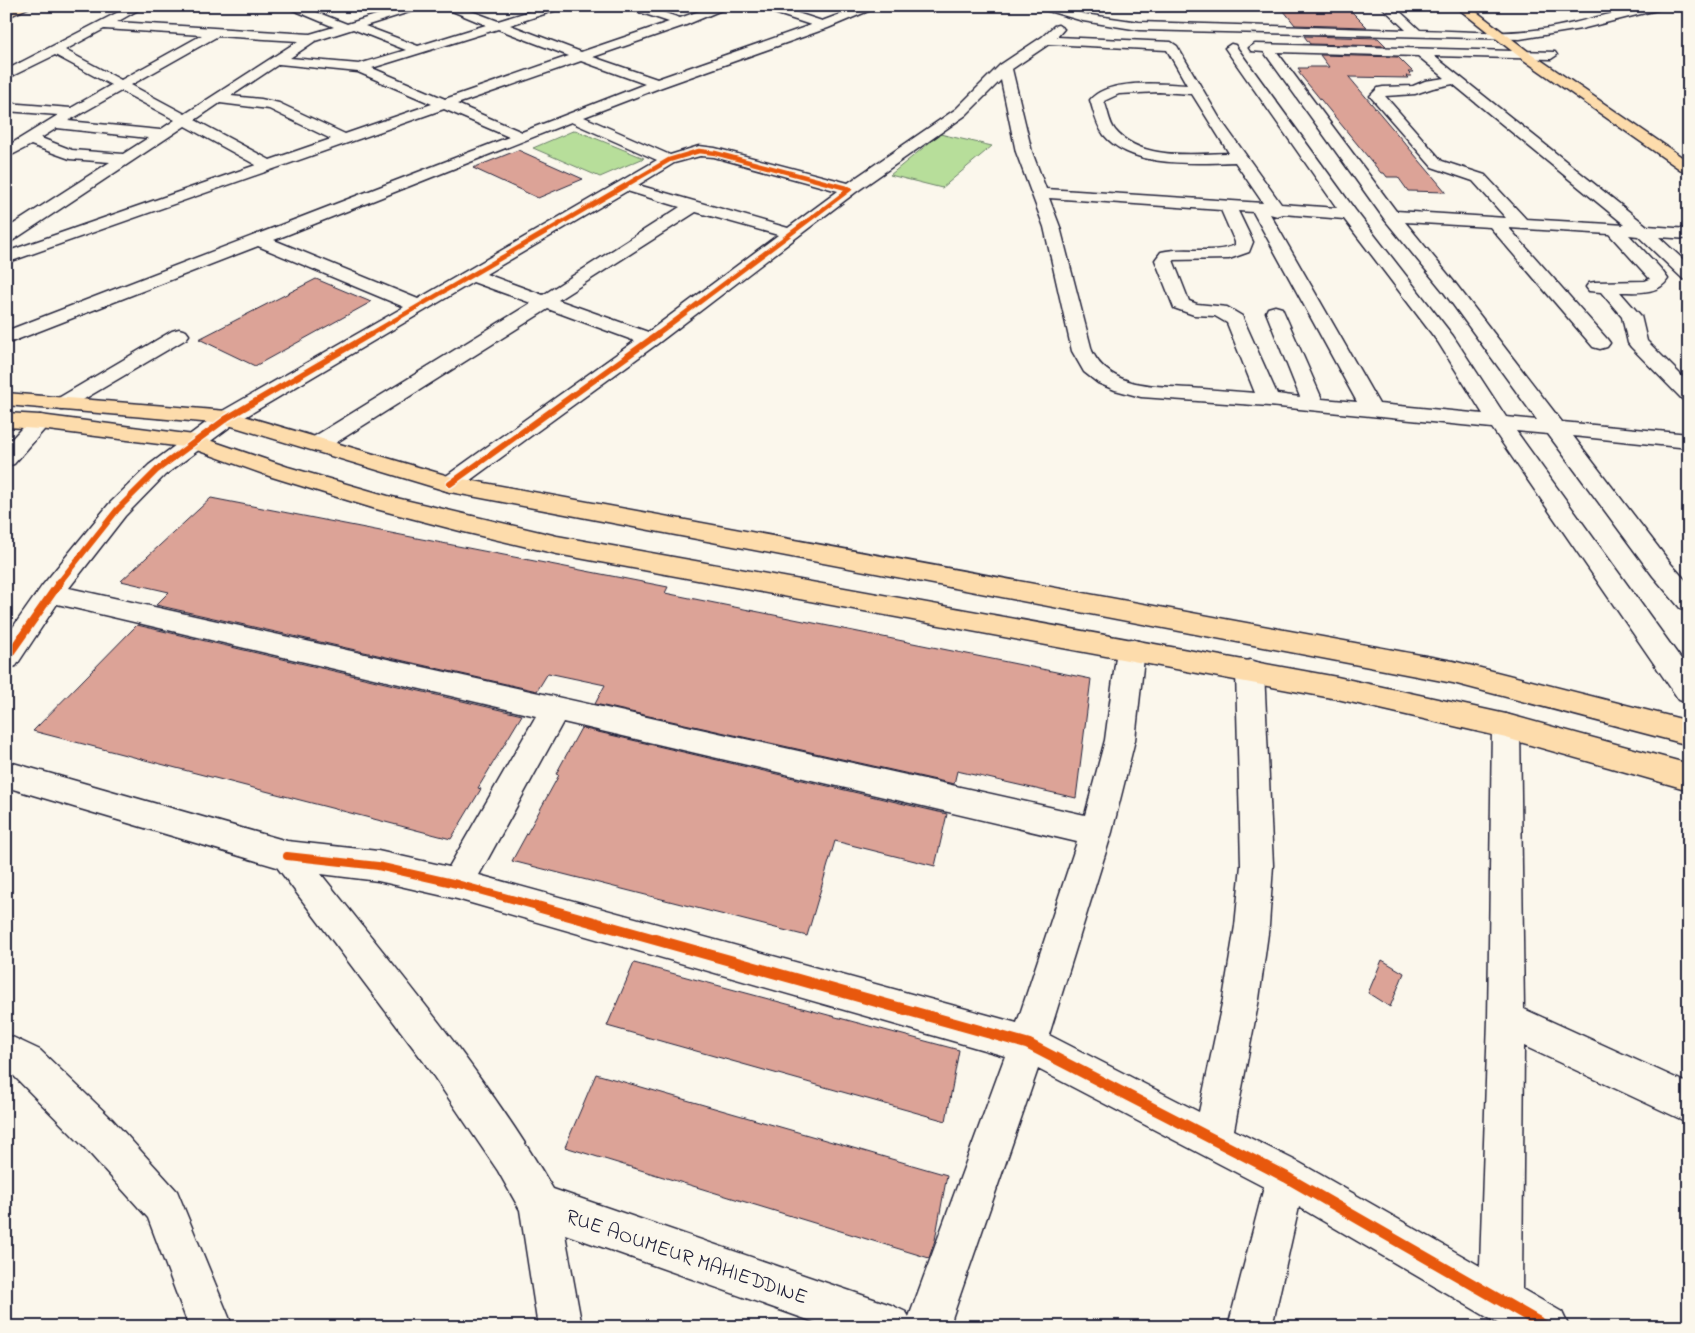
<svg xmlns="http://www.w3.org/2000/svg" width="1695" height="1333" viewBox="0 0 1695 1333" font-family="'Indie Flower',sans-serif">
	<style>
		.green { fill: #b7de9a; stroke: #6c806a }
		.building { fill: #dca397; stroke: #22223b }
		.lines { fill: none; stroke-linecap: round; stroke-linejoin: round }
		.minor-casing { stroke: #22223b; stroke-width: 3 }
		.major-casing { stroke: #22223b; stroke-width: 3 }
		.minor { fill: #fbf7ec; fill-rule: evenodd }
		.major { fill: #fddcac; fill-rule: evenodd }
		.cycleway-far3-casing { stroke: #fbf7ec; stroke-width: 6 }
		.cycleway-far2-casing { stroke: #fbf7ec; stroke-width: 9 }
		.cycleway-far1-casing { stroke: #fbf7ec; stroke-width: 11 }
		.cycleway-casing { stroke: #fbf7ec; stroke-width: 14 }
		.cycleway-far3 { stroke: #e8590c; stroke-width: 4.5 }
		.cycleway-far2 { stroke: #e8590c; stroke-width: 6 }
		.cycleway-far1 { stroke: #e8590c; stroke-width: 8 }
		.cycleway { stroke: #e8590c; stroke-width: 11 }
		.labels { text-anchor: middle; stroke-width: 4.5; stroke-linejoin: round; paint-order: stroke }
		.near-street-label { font-size: 21px; fill: #22223b; stroke: #fbf7ec }
	</style>
	<rect width="100%" height="100%" fill="#fbf7ec"/>
	<filter id="ink" filterUnits="userSpaceOnUse"><feTurbulence type="fractalNoise" baseFrequency=".02" numOctaves="2"/><feDisplacementMap in="SourceGraphic" scale="10" xChannelSelector="R" yChannelSelector="G"/><feConvolveMatrix kernelMatrix="1 2 1 2 8 2 1 2 1" color-interpolation-filters="sRGB"/></filter>
	<g filter="url(#ink)">
		<path class="green" d="M575,130L644,158L600,177L533,148Z
			M940,134L992,146L942,188L890,175Z"/>
		<path class="building" d="M1280,6H1346L1367,27L1295,25Z
			M1304,36L1378,38L1386,46L1310,44Z
			M1320,55L1398,57L1413,72H1408L1412,76H1406L1408,78L1349,77L1446,192L1408,191L1398,177H1387L1384,173H1381L1298,72H1301L1298,68H1308L1307,67H1329Z
			M518,150L583,179L538,198L473,168Z
			M316,279L371,302L255,366L199,339Z
			M211,498L668,587L665,593L1091,679L1076,798L957,771L954,784L595,704L605,685L548,673L537,691L156,605L169,592L121,581Z
			M137,625L522,715L478,788L481,789L451,839L33,731Z
			M581,728L947,814L935,866L835,841L807,936L512,861L559,775L556,774Z
			M1382,960L1404,973L1390,1007L1368,993Z
			M634,963L959,1050L946,1121L607,1026Z
			M596,1074L947,1175L935,1240L929,1258L565,1147Z"/>
		<g class="lines">
			<g class="minor-casing">
				<path id="minor" d="M130,6H145L117,22L310,34L334,27L284,6H301L347,24L405,6H424L422,8L365,26L418,46L486,25L440,6H458L498,21L546,6H565L563,8L510,25L581,52L669,22L627,8L625,6H644L680,18L713,6H731L686,25L593,57L657,79L811,25L759,8L757,6H776L822,21L862,6H880L828,28L662,87L584,117L670,155L699,146L715,148L848,183L956,109L1000,65L1042,37L1054,26L1058,25L1064,29L1057,37L1171,42L1177,46L1220,119L1281,204L1337,208L1225,48L1231,44L1235,45L1355,210L1453,336L1506,417L1537,420L1443,291L1385,220L1264,52L1251,51L1249,48L1255,44L1555,52L1557,55L1551,59L1434,56L1647,226L1689,229V239L1659,237L1689,265V280L1683,279L1638,236L1629,235L1660,268L1668,279C1658,295 1637,292 1620,292L1641,316L1647,341L1689,383V401L1682,399L1631,347L1628,343L1622,317L1601,292L1589,291L1586,287L1589,283L1595,282L1645,281L1650,279L1609,234L1509,228L1607,339L1610,343L1607,347L1600,349L1593,347L1490,227L1405,222L1455,283L1562,422L1689,434V448L1573,436L1671,564L1689,584V610L1680,608L1653,576L1548,434L1516,431L1689,670V703L1679,700L1492,428L1269,406L1141,397L1115,390L1098,383L1084,372L1072,351L1044,227L1016,152L1001,80L966,115L856,192L657,344L458,489L450,492L442,489L438,484L442,479L635,341L548,309L326,449L318,451L310,449L307,444L310,439L531,303L473,282L235,423L165,475L125,516L69,588L1085,815L1105,740L1117,649L1121,642L1131,639L1141,642L1145,649L1135,740L1112,832L1049,1035L1199,1112L1223,999L1235,926L1241,865L1236,671L1240,663L1250,660L1260,663L1264,671L1273,865L1269,926L1259,999L1234,1130L1300,1163L1480,1266L1488,1019L1492,726L1496,718L1506,714L1516,718L1520,726L1524,1009L1689,1084V1123L1524,1046L1522,1289L1562,1312L1569,1327H1504L1299,1207L1272,1327H1228L1264,1187L1038,1069L949,1327H828L565,1234L582,1327H538L520,1210L498,1171L424,1062L277,867L6,787V761L287,841L378,851L449,867L536,716L57,604L16,666L6,669V637L42,586L109,504L149,465L219,413L404,307L258,246L6,344V331L509,137L444,109L6,263V252L256,165L185,126L12,241L6,242V229L110,162L70,159L31,145L6,158V147L58,115L6,111V103L71,108L111,85L55,55L6,79V70ZM104,29L202,35L121,80L65,50ZM353,29L406,50L359,64L290,58L315,41ZM498,29L569,56L445,99L372,68ZM218,36L298,41L185,114L131,85ZM1049,44L1167,50L1187,85C1162,84 1107,78 1090,100C1094,112 1096,125 1104,135C1132,169 1196,163 1235,162L1263,203L1046,189L1032,152L1012,69ZM1277,52L1418,56L1445,78L1425,81L1413,86L1383,87L1378,88L1370,96L1432,167L1473,181L1506,218L1396,211ZM581,61L645,84L522,132L457,104ZM279,64L358,72L432,104L345,134L279,103L261,99L231,96ZM1453,84L1625,225L1526,219L1485,175L1442,161L1385,96L1415,94L1433,88ZM121,91L175,120L160,130L68,121ZM1159,92L1192,94L1229,153C1194,154 1141,161 1115,130C1109,123 1108,110 1104,101L1119,94ZM220,103L269,109L331,139L270,160L195,120ZM571,122L657,160L418,299L274,240ZM57,128L148,138L123,154L72,150L41,138ZM700,156L714,157L838,191L788,228L638,185L674,163ZM627,191L680,207L543,295L486,274ZM1049,198L1221,210L1235,242V245C1213,255 1185,246 1161,252L1155,260L1174,308L1194,315L1215,316L1227,323L1255,393C1234,391 1212,390 1190,388C1155,386 1109,388 1092,351L1060,227ZM1238,211L1253,212L1357,402L1322,399L1282,308L1275,306L1268,308L1266,312L1300,397L1277,394L1242,316L1227,307L1197,304L1189,301L1173,260L1229,259L1249,252L1253,242ZM696,212L778,235L648,332L558,300ZM1270,214L1277,216L1283,214L1344,219L1438,342L1483,414L1379,404ZM563,722L1077,842L1017,1023L479,875ZM321,874L378,881L457,899L1005,1056L909,1317L906,1312L891,1305L553,1189C487,1076 402,976 321,874Z
					M1036,6H1056L1084,14L1139,22L1406,30L1381,6H1394L1420,30C1461,31 1502,35 1543,29C1584,23 1625,6 1667,6L1665,8L1581,29L1520,39L1139,30L1083,21L1038,8Z
					M179,329L186,331L189,335L186,339L69,408L62,410L55,408L51,404L55,400L172,331Z
					M40,415L48,417L51,422L14,464L6,466V445L32,417Z
					M6,1034L40,1050L112,1119L177,1191L233,1327H189L148,1218L84,1147L14,1076L6,1072Z"/>
			</g>
			<g class="major-casing">
				<path id="major" d="M16,6H32L6,18V11Z
					M1455,6H1469L1529,52L1689,162V174L1684,172L1521,58Z
					M6,393L227,411L452,477L1453,661L1689,721V745L1453,683L450,492L225,424L6,405Z
					M6,413L40,415L194,435L288,467L388,496L557,536L1337,677L1506,714L1689,764V790L1506,738L1337,699L557,554L464,532L376,509L272,477L191,448L40,429L6,427Z"/>
			</g>
			<use href="#minor" class="minor"/>
			<use href="#major" class="major"/>
			<g class="cycleway-far3-casing">
				<path id="cycleway-far3" d="M369,335L669,160L699,151L715,153L850,189L656,335"/>
			</g>
			<g class="cycleway-far2-casing">
				<path id="cycleway-far2" d="M450,484L658,334
					M59,583L117,510L157,470L227,418L371,334"/>
			</g>
			<g class="cycleway-far1-casing">
				<path id="cycleway-far1" d="M6,659L60,582
					M287,856L378,866L457,884L544,908"/>
			</g>
			<g class="cycleway-casing">
				<path id="cycleway" d="M539,907L1028,1044L1286,1177L1547,1327"/>
			</g>
			<use href="#cycleway-far3" class="cycleway-far3"/>
			<use href="#cycleway-far2" class="cycleway-far2"/>
			<use href="#cycleway-far1" class="cycleway-far1"/>
			<use href="#cycleway" class="cycleway"/>
		</g>
	</g>
	<g class="labels">
		<g class="near-street-label">
			<text transform="translate(687 1256) rotate(19)" y="7">RUE AOUMEUR MAHIEDDINE</text>
		</g>
	</g>
	<rect width="1695" height="1333" fill="none" stroke="#fbf7ec" stroke-width="25"/>
	<rect x="12" y="12" width="1670" height="1308" fill="none" stroke="#22223b" stroke-width="2" filter="url(#ink)"/>
</svg>
